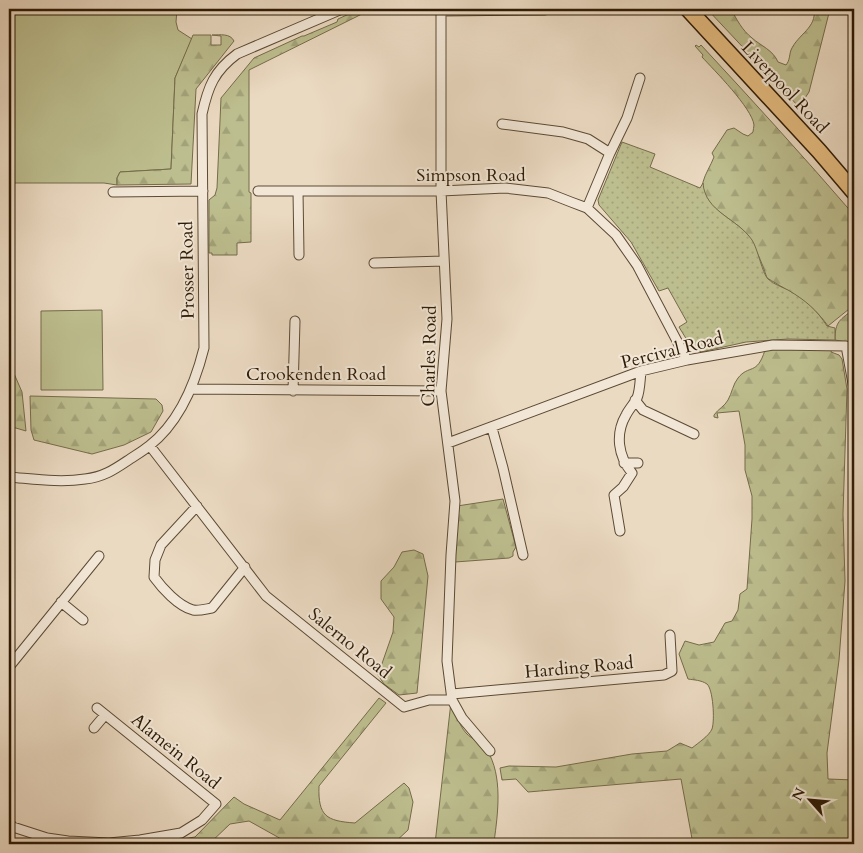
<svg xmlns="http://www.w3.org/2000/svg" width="863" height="853" viewBox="0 0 863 853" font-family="Cardo,serif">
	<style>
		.green { fill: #bdbe8f; stroke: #756c4a }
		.forest { fill: url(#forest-firs); stroke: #756c4a }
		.park { fill: url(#park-dots); stroke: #756c4a }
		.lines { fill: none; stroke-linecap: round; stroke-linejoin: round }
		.minor-casing { stroke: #5c4a34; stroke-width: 11 }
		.trunk-casing { stroke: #2d1a05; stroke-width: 18 }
		.minor { stroke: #f2e7d7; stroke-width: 9 }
		.trunk { stroke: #e6bd81; stroke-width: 15 }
		.labels { text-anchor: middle; stroke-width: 4; stroke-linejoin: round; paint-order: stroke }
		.street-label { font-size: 18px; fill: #2d1a05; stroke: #f2e7d7 }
	</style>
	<defs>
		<pattern id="forest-firs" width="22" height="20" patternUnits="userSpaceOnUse" patternTransform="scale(1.25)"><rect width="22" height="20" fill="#bdbe8f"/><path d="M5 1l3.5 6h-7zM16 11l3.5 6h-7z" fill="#a3a37a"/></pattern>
		<pattern id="park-dots" width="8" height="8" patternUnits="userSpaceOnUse" patternTransform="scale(1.25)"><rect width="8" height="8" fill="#bdbe8f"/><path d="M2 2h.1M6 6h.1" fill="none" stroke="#a3a37a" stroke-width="1.8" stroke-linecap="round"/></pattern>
	</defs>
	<rect width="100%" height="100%" fill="#ebdac2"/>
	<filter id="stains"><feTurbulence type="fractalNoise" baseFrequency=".004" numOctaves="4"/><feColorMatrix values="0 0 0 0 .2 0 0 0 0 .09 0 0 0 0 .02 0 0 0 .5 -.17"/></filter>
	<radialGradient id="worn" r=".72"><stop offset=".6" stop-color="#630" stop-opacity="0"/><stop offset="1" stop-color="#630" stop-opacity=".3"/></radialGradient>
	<path class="green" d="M9,9H177L176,22L178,30L192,39L175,78L171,169L120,172L117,178V185L104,183H9Z
		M102,310L103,390H41V311Z"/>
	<path class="forest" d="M360,9H372L249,70V192L251,193V242L237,243V255H212V253H209V200L215,195L217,188L221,98L254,58L302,36H304L337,22L338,19Z
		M707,9H731C737,20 742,30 752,38C761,46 773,50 778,62L786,65C790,60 789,56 791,50C798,34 817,28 814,9H830L809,92L799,107Z
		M193,35H211V45H221V36L212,35C220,35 230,33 234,41L196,89L191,184L117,185V178L120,172L171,169L175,78Z
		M696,45L699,47L701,45C753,101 804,157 854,215V305L828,326C811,302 792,293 767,278C762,263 754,242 743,230C731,218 699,204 703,182C705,174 711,165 714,157L712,153L727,130L734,128L743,134L748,136L753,132C753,130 754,127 754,125C752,108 714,70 702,57L703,55L695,46Z
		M854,309V343L835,340C835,321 840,320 854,309Z
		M799,347L832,349L831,352L839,355L842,359L847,389L843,514L845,581L839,660L827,753L828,779L854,780V844H693L681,779L528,792L516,779L502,780L500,768L509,766L556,767L632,754L667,751L680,743L692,748C698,743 709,736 712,729C715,720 713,689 707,684C701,680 694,680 688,679L679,654L685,641L699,645L714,642L725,623L732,621L738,610L740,594L747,589L752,519V496L745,470V445L739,411L717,413L718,418L714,417V415C718,409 725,406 728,400C732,393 733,384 738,378C749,364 757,376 765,350Z
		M9,362L22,392L26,431L9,426Z
		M30,396L156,399L162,405L163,411L151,432L124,445L92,454L34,440L31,430Z
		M503,499L516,547L513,552V556L509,558L455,562L457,506Z
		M414,550L423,554L428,576L417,693L399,695L384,684L378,675L393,632L394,617L381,599V581L394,567L402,552Z
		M379,698L386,703L319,786C318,816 326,821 355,823L404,783L409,788L413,802L408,830L393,844H317L305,840H283L249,821L230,824L209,844H178L182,839L195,837L234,797L244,804L280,820Z
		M451,702C455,712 459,725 466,733C472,740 482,741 487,750C503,776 498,813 494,842L497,841V844H435Z"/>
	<path class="park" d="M622,142L655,154L650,167L700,188L703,183C705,212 737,218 752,240C758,249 762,273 768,279C773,284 782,287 788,290C805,300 817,310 827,326L835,328V340L788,339L746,342L701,352L690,345L679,327L687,322L668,288L659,291L631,242L599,205L598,200Z"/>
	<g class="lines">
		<g class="minor-casing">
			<path id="minor" d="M439,9L441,11V191L447,319L441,391L455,501L451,555L447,661L452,700L462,718L490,751
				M441,11L545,10
				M502,124L563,132L588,139L610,153
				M258,191H441L505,188L548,193L571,202L587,208L616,235L637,265L687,360
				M298,191L299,255
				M113,192L203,191
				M587,208L610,153L627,118L640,78
				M374,263L444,261
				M846,346L854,389
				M191,389L441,391
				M293,391L295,321
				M635,400L643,410L694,434
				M492,428L503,468L523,555
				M448,443L641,371L687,360L773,345L846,346L854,348
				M150,446L266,596L404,707L429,700H452
				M624,463H638
				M9,477C34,479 60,483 85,479C104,477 115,469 130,459C136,455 143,451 149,446C180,422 195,384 204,348L202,114C208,87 214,71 237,54L342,9
				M197,506L161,545L155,560L154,577C162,588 178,606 193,610C199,611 206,609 212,608L245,567
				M620,531L614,495L623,487L632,473C618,456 615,434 626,415C629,409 634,404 637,398C640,391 640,380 641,371
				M61,602L83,620
				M9,667L99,556
				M452,694L664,675L672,671L670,635
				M94,728L105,715
				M9,823L13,827L47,838L68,841L109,843L140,840L181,833L202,820L216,804L97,708"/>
		</g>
		<g class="trunk-casing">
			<path id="trunk" d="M688,9L819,151L854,192"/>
		</g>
		<use href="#minor" class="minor"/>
		<use href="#trunk" class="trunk"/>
	</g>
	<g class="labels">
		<g class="street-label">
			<text transform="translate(785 87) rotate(47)" y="6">Liverpool Road</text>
			<text x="471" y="181">Simpson Road</text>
			<text transform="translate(187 270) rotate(-91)" y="6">Prosser Road</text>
			<text transform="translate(672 350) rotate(-14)" y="6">Percival Road</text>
			<text transform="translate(429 356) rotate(-89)" y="6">Charles Road</text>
			<text x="316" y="380">Crookenden Road</text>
			<text transform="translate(350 643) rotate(39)" y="6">Salerno Road</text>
			<text transform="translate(579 667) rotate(-5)" y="6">Harding Road</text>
			<text transform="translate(176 751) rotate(39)" y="6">Alamein Road</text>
		</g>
	</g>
	<rect width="863" height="853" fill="none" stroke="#ebdac2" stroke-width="30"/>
	<rect x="10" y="10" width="843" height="833" fill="none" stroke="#2d1a05" stroke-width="2.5"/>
	<rect x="15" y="15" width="833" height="823" fill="none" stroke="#2d1a05"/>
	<g transform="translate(810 800) rotate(297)" stroke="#f2e7d7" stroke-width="4" paint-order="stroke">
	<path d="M0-4L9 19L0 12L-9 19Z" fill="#2d1a05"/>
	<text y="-8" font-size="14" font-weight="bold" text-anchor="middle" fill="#2d1a05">N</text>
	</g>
	<rect width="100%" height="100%" filter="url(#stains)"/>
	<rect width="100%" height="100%" fill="url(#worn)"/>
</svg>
